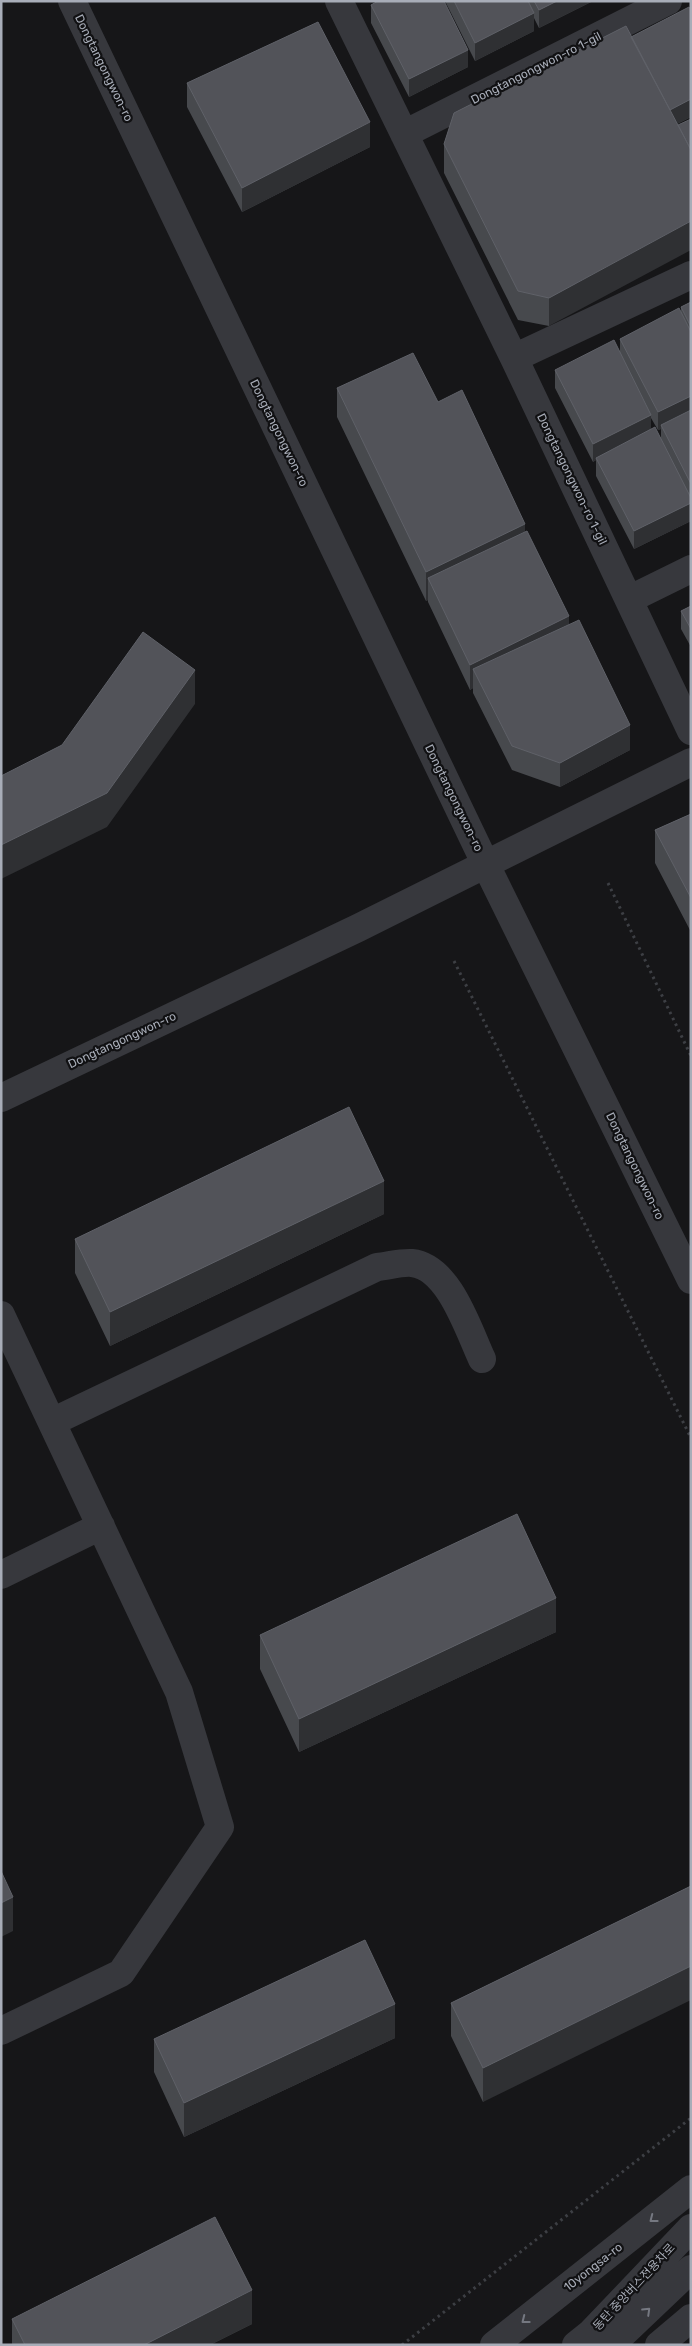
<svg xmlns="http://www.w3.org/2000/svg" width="692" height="2346" viewBox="0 0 692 2346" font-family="Rubik,'Noto Sans KR',sans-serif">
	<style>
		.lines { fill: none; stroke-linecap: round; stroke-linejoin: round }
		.path { stroke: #3d3f44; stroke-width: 3; stroke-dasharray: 2.5 4; stroke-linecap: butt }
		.minor { stroke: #37383d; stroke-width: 28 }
		.wall { fill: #47494d; fill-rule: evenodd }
		.shaded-wall { fill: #2f3033 }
		.building { fill: #525359; stroke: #5f6168 }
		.oneway { stroke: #757881 }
		.labels { text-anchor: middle; stroke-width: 4.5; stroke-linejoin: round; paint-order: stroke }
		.street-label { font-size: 12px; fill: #a8adb8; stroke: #111113 }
	</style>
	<rect width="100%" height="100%" fill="#161618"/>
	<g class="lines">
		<path class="path" d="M608,883L691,1056
			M454,961L691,1438
			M402,2345L691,2118"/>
		<path class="minor" d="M72,1L486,865L691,1280
			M339,1L514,358L691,731
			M404,134L668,1
			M514,358L691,275
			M630,599L691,569
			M1,1098L358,928L691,762
			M1,1315L179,1692L220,1827L121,1973L1,2031
			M52,1422L377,1267C388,1266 401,1262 412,1263C449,1267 468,1329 482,1359
			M1,1575L101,1526
			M494,2345L691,2189
			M576,2345L591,2333L691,2228
			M611,2345L691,2269
			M659,2345L691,2318"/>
	</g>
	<path class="wall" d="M445,1H593L539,28L534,18V31L475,61Z
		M371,5L468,67L409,97L371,23Z
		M691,11V117L677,124L549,326L518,320L444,173V144L631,37Z
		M187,83L370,147L242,212L187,107Z
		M691,302V521L634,549L596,476V460L593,462L555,388V370L620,351V339L681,312V307ZM651,418L658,430L661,429V438L651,429Z
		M337,388L525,532L630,750L560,787L512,770L473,693V688L470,690L428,602V600L426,601L337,417Z
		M691,606V647L681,629V611Z
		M691,814V932L655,863V830Z
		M384,1214L110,1346L75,1273V1239Z
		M556,1632L299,1752L260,1669V1635Z
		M691,1886L483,2102L451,2036V2003Z
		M395,2038L184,2137L154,2072V2039Z
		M12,2319L252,2324L210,2345H12Z"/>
	<path class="shaded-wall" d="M557,1H593L539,28V10Z
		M534,13V31L475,61V43Z
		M468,50V67L409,97V79Z
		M691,99V117L667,129V111Z
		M370,122V147L242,212V188Z
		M691,221V250L549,326V298Z
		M691,396V414L661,425V429L658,430V412Z
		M651,415V432L596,458V460L593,462V444Z
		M691,503V521L634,549V531Z
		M525,524V553L428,578V600L426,601V572Z
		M569,616V641L473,669V688L470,690V665Z
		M195,670V704L107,827L1,879V845Z
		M630,725V750L560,787V763Z
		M384,1181V1214L110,1346V1312Z
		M556,1598V1632L299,1752V1719Z
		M13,1897V1931L1,1937V1903Z
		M691,1966V2000L483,2102V2068Z
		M395,2004V2038L184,2137V2103Z
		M252,2290V2324L210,2345H144Z"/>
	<path class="building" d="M378,1H444L468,50L409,79L371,5Z
		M454,1H528L534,13L475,43Z
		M534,1H557L539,10Z
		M689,7L691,11V99L670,110L631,37Z
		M318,22L370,122L242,188L187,83Z
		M626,26L691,150V221L549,298L518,291L444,144L454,113Z
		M691,119V150L678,125Z
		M691,302V327L681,307Z
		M679,308L691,332V396L658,412L620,339Z
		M614,340L651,415L593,444L555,370Z
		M413,353L438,402L462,390L525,524L426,572L337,388Z
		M691,410V484L661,425Z
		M655,427L691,498V503L634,531L596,458Z
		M527,531L569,616L470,665L428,578Z
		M691,606V629L681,611Z
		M579,620L630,725L560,763L512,746L473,669Z
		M143,632L195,670L107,793L1,845V776L62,745Z
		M691,814V898L655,830Z
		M349,1107L384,1181L110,1312L75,1239Z
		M517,1514L556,1598L299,1719L260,1635Z
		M1,1871L13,1897L1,1903Z
		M691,1886V1966L483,2068L451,2003Z
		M365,1940L395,2004L184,2103L154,2039Z
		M215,2217L252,2290L144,2345H25L12,2319Z"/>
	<defs><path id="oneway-chevron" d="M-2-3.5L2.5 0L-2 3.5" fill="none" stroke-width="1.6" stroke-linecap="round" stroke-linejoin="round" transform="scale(1.25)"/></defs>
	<g class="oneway">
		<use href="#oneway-chevron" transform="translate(653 2219) rotate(142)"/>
		<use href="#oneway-chevron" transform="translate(647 2311) rotate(-44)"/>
		<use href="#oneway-chevron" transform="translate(525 2320) rotate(142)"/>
	</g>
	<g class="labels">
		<g class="street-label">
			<text transform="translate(104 68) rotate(64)" y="4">Dongtangongwon-ro</text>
			<text transform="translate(536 68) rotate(-27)" y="4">Dongtangongwon-ro 1-gil</text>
			<text transform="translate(279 433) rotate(64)" y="4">Dongtangongwon-ro</text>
			<text transform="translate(572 479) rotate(64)" y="4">Dongtangongwon-ro 1-gil</text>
			<text transform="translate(454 798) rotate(64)" y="4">Dongtangongwon-ro</text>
			<text transform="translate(122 1040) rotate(-25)" y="4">Dongtangongwon-ro</text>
			<text transform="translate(635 1166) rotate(64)" y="4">Dongtangongwon-ro</text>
			<text transform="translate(593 2267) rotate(-38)" y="4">10yongsa-ro</text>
			<text transform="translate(634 2287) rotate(-47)" y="4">동탄 중앙버스전용차로</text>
		</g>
	</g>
	<rect width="692" height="2346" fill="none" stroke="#a8adb8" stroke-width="5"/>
</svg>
